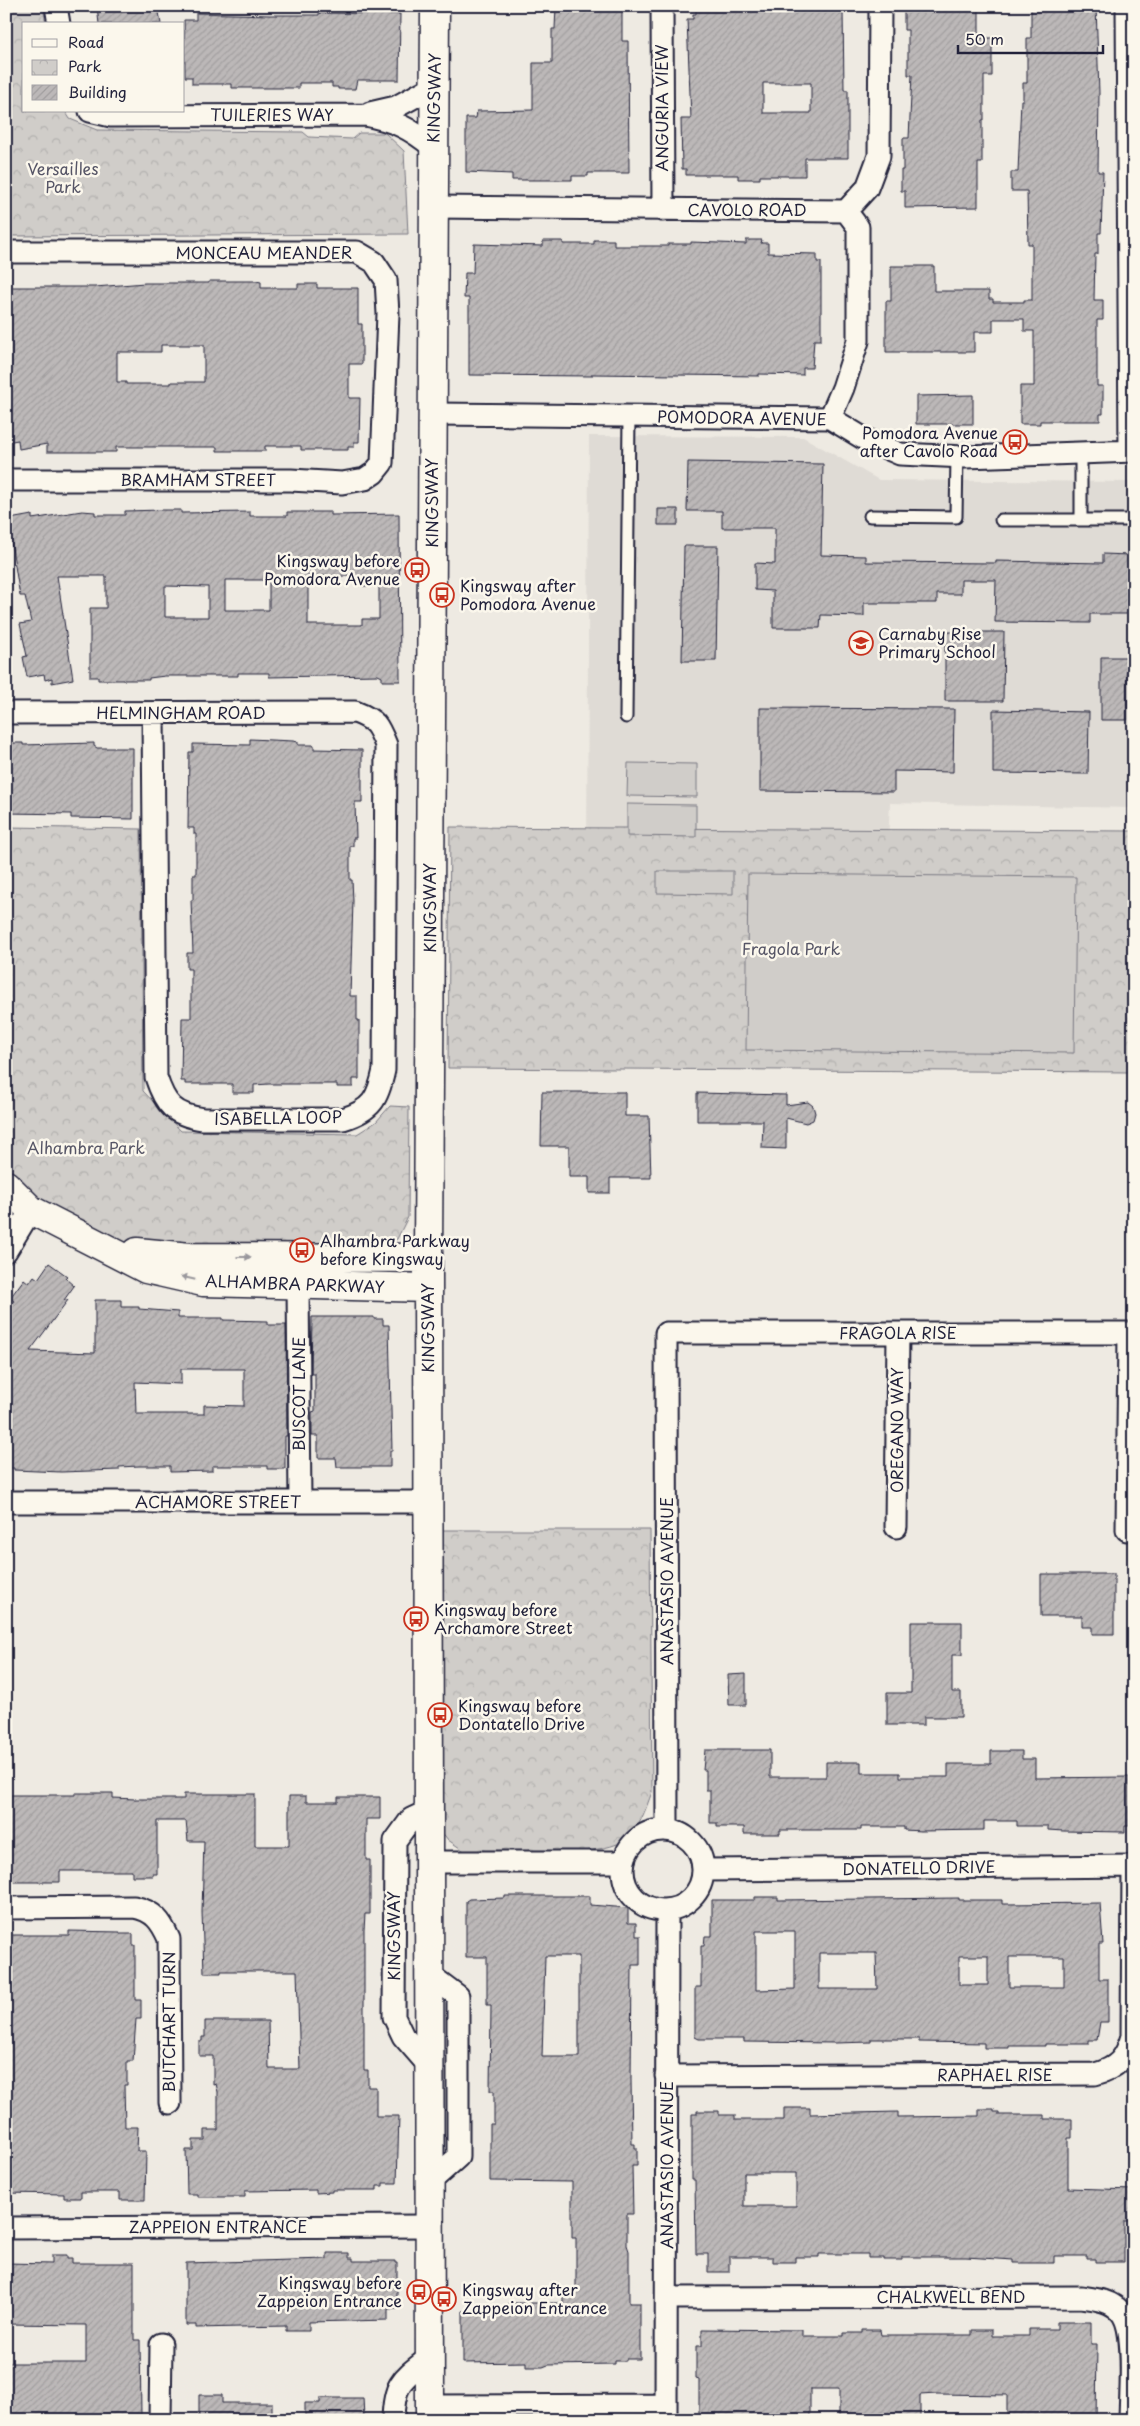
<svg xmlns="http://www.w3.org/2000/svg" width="1140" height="2426" viewBox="0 0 1140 2426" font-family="'Playpen Sans',sans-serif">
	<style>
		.built { fill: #dfdbd5 }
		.park { fill: url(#park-crowns); stroke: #797882 }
		.pitch { fill: #d0cdc9; stroke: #797882 }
		.building { fill: url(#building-hatch); stroke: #22223b; fill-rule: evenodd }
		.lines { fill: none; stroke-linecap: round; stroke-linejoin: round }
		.service-casing { stroke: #22223b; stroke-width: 15 }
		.minor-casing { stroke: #22223b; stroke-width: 25 }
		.tertiary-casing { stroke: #22223b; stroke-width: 31 }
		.service { stroke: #fbf7ec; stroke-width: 11 }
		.minor { stroke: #fbf7ec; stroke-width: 21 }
		.tertiary { stroke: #fbf7ec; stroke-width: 28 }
		.oneway { fill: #99979c }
		.labels { text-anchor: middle; stroke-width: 5; stroke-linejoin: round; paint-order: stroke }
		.street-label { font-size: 16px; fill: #22223b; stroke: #fbf7ec }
		.park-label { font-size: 16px; fill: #565566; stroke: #fbf7ec }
		.poi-label { font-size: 16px; fill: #22223b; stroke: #fbf7ec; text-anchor: start }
	</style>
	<defs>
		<pattern id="park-crowns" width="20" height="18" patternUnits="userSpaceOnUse" patternTransform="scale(1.25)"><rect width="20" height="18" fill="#d0cdc9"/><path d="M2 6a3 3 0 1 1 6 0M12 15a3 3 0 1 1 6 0" fill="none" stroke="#b2b0ae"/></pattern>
		<pattern id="building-hatch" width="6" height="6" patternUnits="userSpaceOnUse" patternTransform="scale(1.25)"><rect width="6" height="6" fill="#bcb8b8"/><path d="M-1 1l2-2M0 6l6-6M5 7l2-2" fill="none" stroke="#a19e9f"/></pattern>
	</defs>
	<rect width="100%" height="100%" fill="#eeeae2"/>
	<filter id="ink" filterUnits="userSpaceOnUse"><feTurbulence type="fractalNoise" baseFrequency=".02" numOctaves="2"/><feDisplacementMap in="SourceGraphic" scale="10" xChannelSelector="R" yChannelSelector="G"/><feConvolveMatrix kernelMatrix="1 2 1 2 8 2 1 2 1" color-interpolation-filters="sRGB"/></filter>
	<g filter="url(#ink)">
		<path class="built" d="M589,436L803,437L879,480L1134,482V808L890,803L888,841L587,859Z"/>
		<path class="park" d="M6,6H43L46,24H24V111H65L70,119L97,130L303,132L309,137L352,139L359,133H385L404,151L408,234L6,236Z
			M6,827L141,829L143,1091L181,1131L357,1134L376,1122L390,1106L409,1107L408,1217L397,1239L376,1252L108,1250L6,1181Z
			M450,827L1134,831V1072L448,1068Z
			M441,1530H650L652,1792C645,1810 640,1830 623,1841C598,1858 500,1852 466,1852L448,1840L442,1832Z"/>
		<path class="pitch" d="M628,763L697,764V797L627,796Z
			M627,804L696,805V837L627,836Z
			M657,871H733V894L657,893Z
			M748,874L1076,877L1074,1053L746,1050Z"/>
		<path class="building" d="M97,6H158L161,24H99Z
			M556,6H622V41H628L629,173H588V176H572V180H512V174L466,172V118H476L477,111L533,110V63H552V29H555Z
			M696,6H839V11H843L844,90H848V158H805V176H760V179H738V175H686V169H682L681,119H691L687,19H693V14H696ZM763,83H811V113H763Z
			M910,6H979V38H992V76H984V120H982V163H978V207L905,208V191H901V170H903V138H909L912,75H908V30H904V8Z
			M1031,6H1096L1099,93L1098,172H1103L1101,233H1098V254H1095L1094,300H1103V320H1097V386H1103V414H1100V421H1040V424H1020V386H1034V331H1024V319H993V332H974V352H886V301H891V266H934V291H989V299H993V302H1024V300H1032V244H1028L1027,191H1011V172H1018L1021,100H1023V83H1027V38H1031Z
			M196,13L270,15H319V13L400,14L399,80H357L355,89H338V87H332V83H299V88H232V84H192V77H185L184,20H196Z
			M594,240H614V246H668V244H691V242L746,244V240H762L761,243H768V253L817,254V262H821V340H814L812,368H803V375L759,374V376L592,374V376L469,375V298H464L465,273H473L474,244L543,246V241H563V244H594Z
			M209,281H256L261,282V288H298V284H317V288H358V324H362V364H349V398H360L359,442H354V447H348V450H301V446H265V451H217V447H116V452H47V444L19,449L18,440L6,442V287H95L145,283H209ZM161,345H204V382H171V384H126V382H117V352H161Z
			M973,395V424H916V396Z
			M688,462L823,464L821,555L866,556V562L996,563V561L1103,563V554L1129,555L1128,614H1090V623L995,622L996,580H961V594H937V603H864V616L821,615L820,628H773V591L755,590V563L775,564V528H722V511H687Z
			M658,509H678V525H658Z
			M162,510H181V513L250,512V516H287V512H331V515L399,514L400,681H382V677L378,675L269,677V673H238V676H165L149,678V680H98V677H90V608H106V576H57L73,679L52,683V678L45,680L44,674L27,677L23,657L27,656L20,624L31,622L25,596H20L11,542L8,543L6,523L11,522L10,519L32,515V519L82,511L95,512V515H125V511ZM308,576H360V586H379V619H362V625H308ZM225,580H269V610H225ZM165,586L208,587V617H165Z
			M684,546H718L716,661H682Z
			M945,632H1004L1003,701H945Z
			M1101,657H1127V720H1101Z
			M760,708L954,709L953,772L894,771V792L760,791Z
			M993,710L1089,712L1088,774L993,773Z
			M250,739L293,741L298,742V745H314V749L362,750V802H355L356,838H353V846H350V880H352L353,901L350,996H357V1020H359V1079H353V1087H337V1084H269L254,1085V1093H232V1084H185V1081H181L182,1018H191V969H187V953H193L191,900H193V875H196V834H194V828H188L189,752H193V744L250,745Z
			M6,743H23V745L94,743V746L97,748H133V819L71,818V814L6,813Z
			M542,1092H625V1116H649L651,1178H610V1193H589V1177H569V1146H541Z
			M697,1093L786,1095V1105L808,1102L813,1106L815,1113L813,1120L806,1123L786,1118V1149L762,1148L763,1121H697Z
			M49,1263L67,1276L65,1278L74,1286L64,1300H68L30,1351L95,1353V1300H121V1307H139V1309L178,1312V1318H223V1320L268,1321V1325H286L287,1436H285V1469H267V1466H212V1471L170,1472V1466H139L119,1467V1470L61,1472L14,1470V1468H6V1312L14,1301L10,1298L24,1279L29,1283L34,1276L38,1279ZM181,1369H244V1406L204,1405V1414H136L135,1382L181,1384Z
			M312,1317H374V1319H383V1325H389L392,1451H390V1467H337L336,1458H318V1436H312V1412L315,1411V1374H311Z
			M1041,1574H1114V1634H1092V1627H1082V1616H1041Z
			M911,1622H962V1655H952V1692H961V1717H924V1725H887V1693H911Z
			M746,1674V1705H729L728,1675Z
			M705,1750H770V1777H826V1762H861V1773H900V1777H948V1764H991V1751H1022V1759H1035V1778L1129,1777V1826H1125V1832L1063,1831L1048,1830V1826H1017V1821H984V1830L921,1831L904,1830V1827H861V1830H780V1834H744V1827H717V1823H710V1790H706V1770H703Z
			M75,1793H113V1798L135,1799H184V1794H255V1846H289V1796H306V1802H338V1797H380V1819H366V1860H370V1914H365L364,1930V2070H368V2087H376V2116H399L397,2183H383V2186H377V2190H332V2192L316,2193V2190L245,2191V2197H197V2194H187L186,2150H193V2140H205V2130H218V2092L216,2084L213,2085V2056H199V2041H202V2037H205V2021H268L269,2069H300L297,1971H221V1973H204L202,1912L204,1841H188L186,1821H157V1874H153V1876H132V1871H60V1882H8L6,1842H10L9,1795H75Z
			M505,1896H590V1905L628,1908V1923H636V1936H640V1965H632L631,2080L632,2144H635V2148H637V2166H632L633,2214H627V2245L629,2251V2303H640V2359H626V2361H615V2364L548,2365L543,2367H526V2362L463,2363V2311H509V2303H563V2294H576V2238H572V2182L490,2181V2124H494V2091H490L491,2005H487V1957H466V1901L469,1899L505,1898ZM545,1956H579V2057H542Z
			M755,1897H778V1900L959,1898V1900H1002V1904H1006L1100,1903L1103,1944H1099V1979H1108V2022H1100L1097,2040H1089V2044H1045V2046H1009V2048H984V2043L919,2042V2039H871V2042L835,2043L744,2042V2039H699L695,2037V1987H701V1946H704L705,1936H712V1900H755ZM756,1931H795V1989L756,1990ZM819,1953H876L877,1989H819ZM959,1956H988V1985H959ZM1009,1957H1064V1987H1009Z
			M69,1931L120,1932V1934H133V1945H135V2000H141V2019H136L133,2061H127V2085H124L125,2127H138L137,2151H146L145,2200H120V2192H81V2198H64V2194L6,2193L7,1935H69Z
			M784,2108H810V2114L898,2112V2117L979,2116V2109H994V2112H999V2115H1044V2119H1072V2138H1068V2188L1134,2190V2221H1124V2262H1096V2259H1087V2256H1054V2263H1013V2260L966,2257H902V2260H883V2258H868V2254H819V2257H795V2262H773V2257H729V2272H708V2254H696L695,2180H692V2114H697V2111H719V2115H735V2120H784ZM744,2173H796V2206H744Z
			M327,2253H349V2258H353V2261H395V2263H397V2309H388V2320L309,2322V2331H286V2326L196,2328V2325H186V2263L327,2259Z
			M52,2255H67V2258H72V2263H134V2340H140L141,2415H131L126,2420L6,2419V2363H86V2325L6,2324V2263L52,2264Z
			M1057,2322H1091V2344H1097L1096,2420H1007V2395L937,2394L920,2395V2420H839V2389H810V2420H699V2380L696,2379V2346H702V2329L802,2330V2336H844V2333H862V2330H880L881,2335H972V2330H992V2336H1029V2329H1057Z
			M199,2395H222V2403H272V2420H208V2418H199Z
			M320,2398H363L364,2417H361V2420H305V2403H320Z"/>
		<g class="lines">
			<g class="service-casing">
				<path id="service" d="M870,516L956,517L957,456
					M1001,520H1081V453
					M1081,520H1134
					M626,717L629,416"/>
			</g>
			<g class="minor-casing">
				<path id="minor" d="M56,6L59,24
					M662,6L663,210
					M1127,6L1130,451
					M90,111L111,116L365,115C395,121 410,128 433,147
					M370,113L396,107L434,86
					M433,207L846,211L858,227V341L843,388L830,418
					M846,211L867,188L879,156L880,6
					M6,252H357L374,262L386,280L388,314L382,463L374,473L365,479L342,483L291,480H6
					M433,414L830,418L863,438L900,454L965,457L1134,451
					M6,713L355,712C376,720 378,725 386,745L384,1070C378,1099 372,1110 343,1119H203C174,1115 165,1105 156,1077L153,714
					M6,1251L31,1210
					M298,1286L300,1502
					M6,1502H429
					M896,1527L898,1333
					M430,1810L411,1819L395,1841L394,2017L403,2036L430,2067
					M667,1829L666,1333H1129L1127,1530
					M623 1870a40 40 0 1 1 80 0a40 40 0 1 1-80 0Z
					M430,1862H623
					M704,1870L1134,1866
					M6,1908L134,1907C154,1911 161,1921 169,1939L170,2103
					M430,1975L458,1996V2157L430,2182
					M666,2076L1095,2074C1118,2068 1126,2058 1132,2036L1133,1866
					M6,2228L431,2226
					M667,2298L1081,2297C1094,2299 1110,2300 1120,2311C1137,2328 1130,2395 1130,2420
					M430,2406L666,2405
					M160,2420L161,2344
					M393,2420C394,2382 402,2379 430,2357
					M666,2420L667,1911"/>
			</g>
			<g class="tertiary-casing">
				<path id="tertiary" d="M6,1185L31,1210L146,1269L203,1282L428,1288
					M137,1252L190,1257L428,1258
					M430,2420L428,1258L435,6"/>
			</g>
			<use href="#service" class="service"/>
			<use href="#minor" class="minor"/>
			<use href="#tertiary" class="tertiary"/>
		</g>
		<defs><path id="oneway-solid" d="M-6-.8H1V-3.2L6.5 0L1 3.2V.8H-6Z" transform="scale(1.25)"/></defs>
		<g class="oneway">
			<use href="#oneway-solid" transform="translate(244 1257)"/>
			<use href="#oneway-solid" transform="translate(188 1278) rotate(-167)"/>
		</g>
	</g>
	<defs>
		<g id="bus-ring" transform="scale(1.25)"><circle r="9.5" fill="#fbf7ec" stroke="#c8321e" stroke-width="1.5"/><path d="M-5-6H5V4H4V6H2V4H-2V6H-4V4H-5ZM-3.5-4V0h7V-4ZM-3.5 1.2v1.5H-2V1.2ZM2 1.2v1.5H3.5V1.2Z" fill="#c8321e"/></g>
		<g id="school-ring" transform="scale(1.25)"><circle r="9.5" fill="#fbf7ec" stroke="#c8321e" stroke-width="1.5"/><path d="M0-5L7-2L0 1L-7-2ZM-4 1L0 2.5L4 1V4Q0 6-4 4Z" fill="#c8321e"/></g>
	</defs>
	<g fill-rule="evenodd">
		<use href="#bus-ring" x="1015" y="442"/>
		<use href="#bus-ring" x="417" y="570"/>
		<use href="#bus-ring" x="442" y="595"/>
		<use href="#school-ring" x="861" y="643"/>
		<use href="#bus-ring" x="302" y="1250"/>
		<use href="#bus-ring" x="416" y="1619"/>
		<use href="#bus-ring" x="440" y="1715"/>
		<use href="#bus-ring" x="419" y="2292"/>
		<use href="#bus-ring" x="444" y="2299"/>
	</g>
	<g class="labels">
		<g class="street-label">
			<text transform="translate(434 98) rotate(-89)" y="6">KINGSWAY</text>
			<text transform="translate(662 108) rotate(-90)" y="6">ANGURIA VIEW</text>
			<text x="272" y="121">TUILERIES WAY</text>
			<text x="747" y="216">CAVOLO ROAD</text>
			<text x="264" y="259">MONCEAU MEANDER</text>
			<text transform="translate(742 418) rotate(1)" y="6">POMODORA AVENUE</text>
			<text x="198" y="486">BRAMHAM STREET</text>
			<text transform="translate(432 503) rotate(-90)" y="6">KINGSWAY</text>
			<text x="181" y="719">HELMINGHAM ROAD</text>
			<text transform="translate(430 908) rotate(-90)" y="6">KINGSWAY</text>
			<text transform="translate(278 1118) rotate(-1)" y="6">ISABELLA LOOP</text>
			<text transform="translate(295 1284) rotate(2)" y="6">ALHAMBRA PARKWAY</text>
			<text transform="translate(428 1328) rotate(-90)" y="6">KINGSWAY</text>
			<text x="898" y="1339">FRAGOLA RISE</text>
			<text transform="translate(299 1394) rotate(-90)" y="6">BUSCOT LANE</text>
			<text transform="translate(897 1430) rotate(-90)" y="6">OREGANO WAY</text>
			<text x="218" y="1508">ACHAMORE STREET</text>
			<text transform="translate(667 1581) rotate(-90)" y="6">ANASTASIO AVENUE</text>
			<text transform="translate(919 1868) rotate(-1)" y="6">DONATELLO DRIVE</text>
			<text transform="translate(394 1936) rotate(-90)" y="6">KINGSWAY</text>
			<text transform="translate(169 2022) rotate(-90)" y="6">BUTCHART TURN</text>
			<text x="995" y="2081">RAPHAEL RISE</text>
			<text transform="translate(667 2165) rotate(-90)" y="6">ANASTASIO AVENUE</text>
			<text x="218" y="2233">ZAPPEION ENTRANCE</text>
			<text x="951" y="2303">CHALKWELL BEND</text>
		</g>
		<g class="park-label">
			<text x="63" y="175">Versailles<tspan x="63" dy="18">Park</tspan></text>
			<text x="791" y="955">Fragola Park</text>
			<text x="86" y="1154">Alhambra Park</text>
		</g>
		<g class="poi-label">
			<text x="998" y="439" text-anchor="end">Pomodora Avenue<tspan x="998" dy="18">after Cavolo Road</tspan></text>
			<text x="400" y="567" text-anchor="end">Kingsway before<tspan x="400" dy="18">Pomodora Avenue</tspan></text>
			<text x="460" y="592">Kingsway after<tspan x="460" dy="18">Pomodora Avenue</tspan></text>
			<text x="878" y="640">Carnaby Rise<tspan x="878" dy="18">Primary School</tspan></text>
			<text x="320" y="1247">Alhambra Parkway<tspan x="320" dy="18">before Kingsway</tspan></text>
			<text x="434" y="1616">Kingsway before<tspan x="434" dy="18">Archamore Street</tspan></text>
			<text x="458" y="1712">Kingsway before<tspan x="458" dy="18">Dontatello Drive</tspan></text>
			<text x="402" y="2289" text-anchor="end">Kingsway before<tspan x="402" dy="18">Zappeion Entrance</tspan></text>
			<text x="462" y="2296">Kingsway after<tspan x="462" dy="18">Zappeion Entrance</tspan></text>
		</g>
	</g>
	<rect width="1140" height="2426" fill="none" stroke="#fbf7ec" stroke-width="25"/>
	<rect x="12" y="12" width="1115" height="2401" fill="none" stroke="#22223b" stroke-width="2" filter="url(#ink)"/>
	<rect x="22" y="22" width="162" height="90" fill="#fbf7ec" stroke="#a4a2a5"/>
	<rect x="32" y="39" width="25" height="8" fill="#fbf7ec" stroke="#a4a2a5"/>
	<text x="68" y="48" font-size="15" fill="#22223b">Road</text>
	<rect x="32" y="60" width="25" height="15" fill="url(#park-crowns)" stroke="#a4a2a5"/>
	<text x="68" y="72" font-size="15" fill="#22223b">Park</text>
	<rect x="32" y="85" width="25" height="15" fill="url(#building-hatch)" stroke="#a4a2a5"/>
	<text x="68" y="98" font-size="15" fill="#22223b">Building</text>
	<path d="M958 45v8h145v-8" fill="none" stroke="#22223b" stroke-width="2.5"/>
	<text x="965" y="45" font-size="15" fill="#22223b" stroke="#fbf7ec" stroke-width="4" paint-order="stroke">50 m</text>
</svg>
